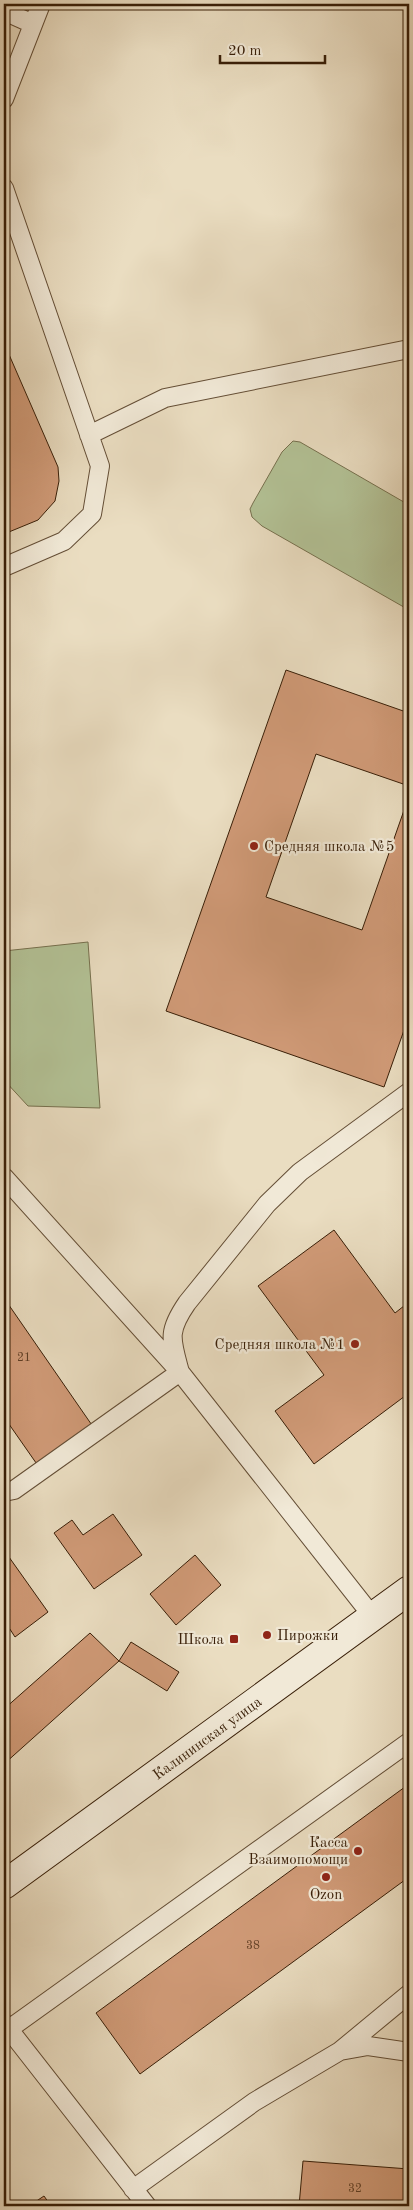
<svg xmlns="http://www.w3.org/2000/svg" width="413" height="2210" viewBox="0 0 413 2210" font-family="'Old Standard TT',serif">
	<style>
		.green { fill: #b3c296; stroke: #76704e }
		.building { fill: #d09a77; stroke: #381e07 }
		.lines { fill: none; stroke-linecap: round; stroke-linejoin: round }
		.service-casing { stroke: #644e36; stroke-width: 20 }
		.secondary-casing { stroke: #381e07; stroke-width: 30 }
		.service { stroke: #f1e9d7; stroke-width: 18 }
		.secondary { stroke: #f1e9d7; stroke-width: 28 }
		.poi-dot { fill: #8f2418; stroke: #f1e9d7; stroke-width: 2 }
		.labels { text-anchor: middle; stroke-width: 4.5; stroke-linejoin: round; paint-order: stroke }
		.number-label { font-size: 12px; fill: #5e3d23 }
		.poi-label { font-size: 15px; fill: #381e07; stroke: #f1e9d7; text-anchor: end }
		.street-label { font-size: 15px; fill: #381e07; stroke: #f1e9d7 }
	</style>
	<rect width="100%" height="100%" fill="#eaddc1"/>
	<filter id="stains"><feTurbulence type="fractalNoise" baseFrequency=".004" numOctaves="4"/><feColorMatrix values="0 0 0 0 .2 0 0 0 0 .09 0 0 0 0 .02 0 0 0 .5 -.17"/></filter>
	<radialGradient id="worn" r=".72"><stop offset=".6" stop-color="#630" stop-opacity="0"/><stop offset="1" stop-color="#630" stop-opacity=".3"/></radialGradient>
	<path class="green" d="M293,441L300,442L409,505V610L262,526L252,517L250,509L253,503L282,452Z
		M88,942L100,1108L28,1106L4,1080V951Z"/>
	<path class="building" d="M4,343L58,467L59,481L55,501L38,520L4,534Z
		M286,670L409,713V786L316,754L266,897L362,930L409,796V1016L384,1087L166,1011Z
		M334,1230L395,1313L409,1302V1393L314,1464L275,1411L324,1375L258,1286Z
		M4,1298L96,1431L41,1470L4,1417Z
		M113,1514L142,1555L94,1589L54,1533L72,1520L83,1535Z
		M4,1550L48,1612L15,1637L4,1620Z
		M195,1555L221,1585L176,1625L150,1594Z
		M90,1633L119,1661L4,1764V1709Z
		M131,1642L179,1672L167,1691L119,1661Z
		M409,1784V1877L140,2074L96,2013Z
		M303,2161L409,2169V2206H299Z
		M44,2196L51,2206H29Z"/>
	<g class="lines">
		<g class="service-casing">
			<path id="service" d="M4,11L33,24
				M4,99L41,4
				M4,188L100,466L92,514L64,541L4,567
				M89,435L165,398L409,349
				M4,1177L180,1372L373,1617
				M4,1492L14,1490L180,1372C171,1339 167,1332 187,1303L267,1204L300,1172L409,1092
				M4,2023L147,2206
				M9,2029L409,1742
				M340,2051L409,1994
				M133,2189L254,2102L340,2051L368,2046L409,2052"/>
		</g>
		<g class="secondary-casing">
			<path id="secondary" d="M4,1885L409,1590"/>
		</g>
		<use href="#service" class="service"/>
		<use href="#secondary" class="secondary"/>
	</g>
	<g class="poi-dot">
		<circle cx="254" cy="846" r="5"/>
		<circle cx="355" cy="1344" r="5"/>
		<circle cx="267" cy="1635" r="5"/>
		<rect x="229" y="1634" width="10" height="10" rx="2.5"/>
		<circle cx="358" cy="1851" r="5"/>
		<circle cx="326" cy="1877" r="5"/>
	</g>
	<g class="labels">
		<g class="number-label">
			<text x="24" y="1361">21</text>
			<text x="253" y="1949">38</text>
			<text x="355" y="2192">32</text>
		</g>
		<g class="poi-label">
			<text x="264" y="851" text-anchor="start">Средняя школа №5</text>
			<text x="345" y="1349">Средняя школа №1</text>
			<text x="277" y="1640" text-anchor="start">Пирожки</text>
			<text x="224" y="1644">Школа</text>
			<text x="348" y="1847">Касса<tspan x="348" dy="17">Взаимопомощи</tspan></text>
			<text x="326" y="1899" text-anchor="middle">Ozon</text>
		</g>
		<g class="street-label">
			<text transform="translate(207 1738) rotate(-36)" y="5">Калининская улица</text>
		</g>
	</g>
	<rect width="413" height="2210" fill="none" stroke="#eaddc1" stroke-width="20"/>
	<rect x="5" y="5" width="403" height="2200" fill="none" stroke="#381e07" stroke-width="2.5"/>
	<rect x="10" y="10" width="393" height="2190" fill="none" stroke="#381e07"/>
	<path d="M220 55v8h105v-8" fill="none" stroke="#381e07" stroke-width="2.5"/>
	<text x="228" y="55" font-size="15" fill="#381e07" stroke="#f1e9d7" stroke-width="4" paint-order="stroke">20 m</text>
	<rect width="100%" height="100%" filter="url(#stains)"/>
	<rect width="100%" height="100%" fill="url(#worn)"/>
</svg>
